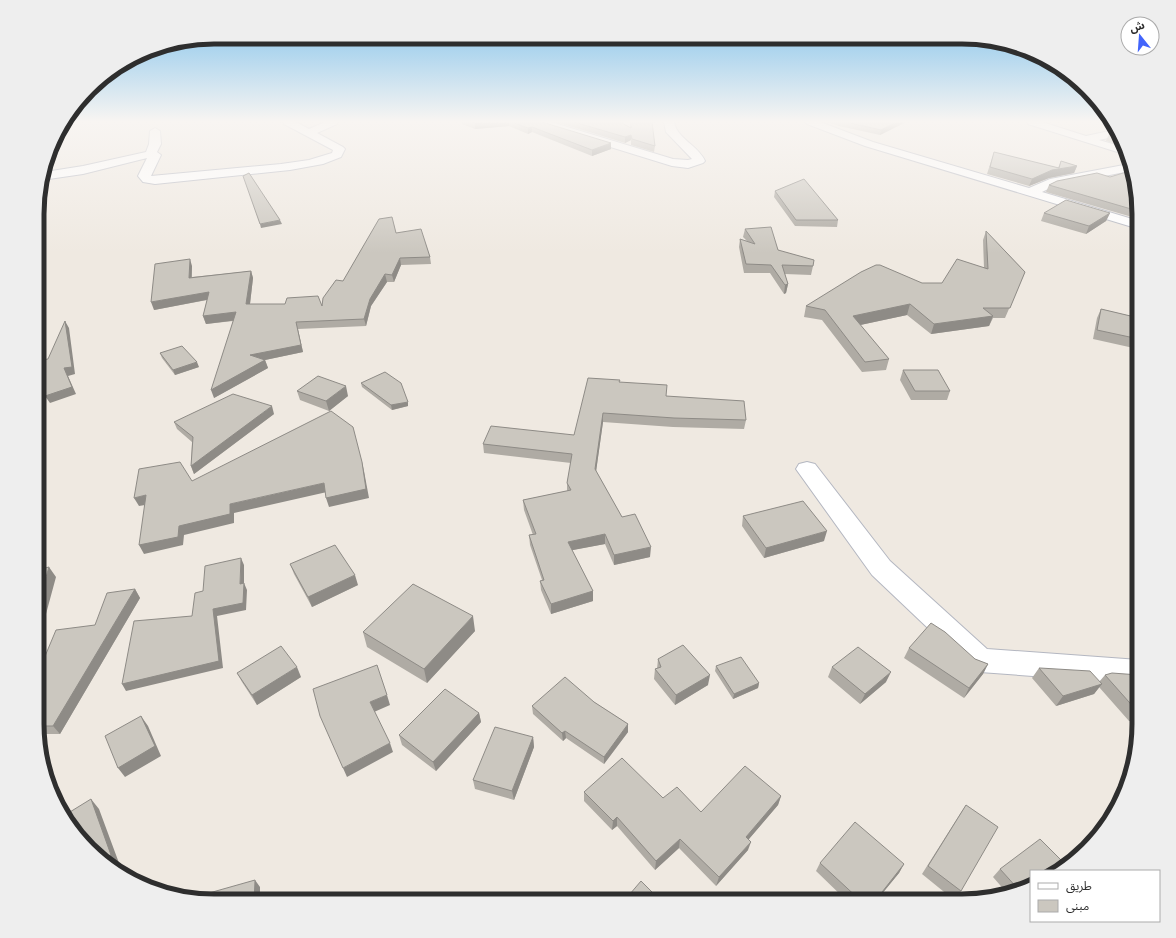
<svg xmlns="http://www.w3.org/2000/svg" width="1176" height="938" viewBox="0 0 1176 938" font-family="Commissioner,'Noto Sans Arabic',sans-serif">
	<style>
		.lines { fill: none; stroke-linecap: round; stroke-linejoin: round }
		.minor-casing { stroke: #b4b7c1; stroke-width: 2 }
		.minor { fill: #fff; fill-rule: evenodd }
		.wall { fill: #afaba4 }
		.shaded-wall { fill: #8e8b86 }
		.building { fill: #cbc7bf; stroke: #8e8b86 }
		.rim { fill: none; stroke: #2e2e2e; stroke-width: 5 }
	</style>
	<rect width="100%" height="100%" fill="#efe9e1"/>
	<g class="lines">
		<g class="minor-casing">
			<path id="minor" d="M283,122H296L309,129L325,122H338L337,124L317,133L343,147L345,149L341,157L323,164L290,170L155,184L143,182L138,176L147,158L83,174L42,180L45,172L83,166L146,152L149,144L150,131L155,128L160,131L161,144L157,152L161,155L151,176L281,164L309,160L332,153L333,150L284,124Z
				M535,122H551L673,159L688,160L692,159L666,132L664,122H674C677,139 698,145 705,161L703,163L688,168L672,166L536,124Z
				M806,122H820L873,142L1029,188L1050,179L1129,164L1130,171L1054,186L1042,192L1139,221V229L865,146L807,124Z
				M1027,122H1042L1086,136L1114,130L1118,136L1099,140L1126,148L1127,155L1028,124Z
				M807,462L815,464L890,561L987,649L1139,660V684L980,672L970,668L872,575L796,469L799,464Z"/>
		</g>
		<use href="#minor" class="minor"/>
	</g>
	<path class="wall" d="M462,122H542L611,149L592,156L532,132L528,134L509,126L475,129L462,124Z
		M556,122H620L631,128V122H652L655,146L654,152L631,145V140L625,143Z
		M827,122H906L880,135L839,126Z
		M1116,133L1125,146L1106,141L1109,134Z
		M994,152L1058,168L1061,161L1077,166L1074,173L1049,178L1029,186L987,174Z
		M1130,171L1139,214V219L1046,192L1049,185L1110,177Z
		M775,191L838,220L837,227L795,226L774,197Z
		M1044,213H1110L1106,221L1086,234L1041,221Z
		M745,229L778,250L813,266L811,275L785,274L788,284L786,293L784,294L770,273H744L739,247L740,239L747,241L743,237Z
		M986,231L1025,272L1005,318H993L989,326L931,334L907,315L860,325L889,359L886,370L862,372L822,320L804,317L806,306L922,283H942L984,268L983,240Z
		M396,233L430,257L431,264L401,265L394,282H387L371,306L366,326L298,329L303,352L265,360L268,368L214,398L233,321L206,324L203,316L207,300L154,310L192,266V277L251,271L253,278L250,304L322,306L343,281Z
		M1101,309L1139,318V347L1138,349L1093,339L1097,318Z
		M160,353L199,367L175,375L162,358Z
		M903,370L950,391L947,400H911L900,380Z
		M620,382L746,420L744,429L673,427L603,422L596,471L622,517L650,557L614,565L605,544L572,550L593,591V601L551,614L541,590L540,581L542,580L530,545L529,535H533L524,510L523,500L567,491V483L571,463L484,453L483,444L574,435Z
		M361,383L408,406L392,410L362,387Z
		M297,391L348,396L329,411L300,400Z
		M274,414L194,474L191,466L192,442L177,429L174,422Z
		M743,516L824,541L764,558L742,526Z
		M290,564L358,585L312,607L294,574Z
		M135,589L140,598L60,734H37L38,673L95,625Z
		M475,631L427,683L367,647L363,632Z
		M909,648L975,659L988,664L983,674L964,698L904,658Z
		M658,659L708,685L675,705L654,679L655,669H657Z
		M716,666L759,683L758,688L733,699L715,671Z
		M832,667L886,682L860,704L828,677Z
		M1039,668L1099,682L1105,675H1139V718L1129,721L1099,687L1094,694L1056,706L1032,678Z
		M237,673L301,677L257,705L242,682Z
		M594,702L628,724V732L604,764L566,738L563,741L533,714L532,706Z
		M479,713L481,722L436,771L402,745L399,735Z
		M533,737L534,747L514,800L475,789L473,780Z
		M584,792L663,798L701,812L781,796L778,805L748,840V850L716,886L679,848L655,870L617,826L612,830L584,801Z
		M966,805L961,891L954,900L922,874L960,814Z
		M820,863L904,864L899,873L876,901H847L816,871Z
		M1000,869L1030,887L1006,892L993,877Z"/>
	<path class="shaded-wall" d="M492,122H509V126L475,129V123Z
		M897,122H906L880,135L881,130Z
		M532,127V132L528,134V128Z
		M631,135V140L625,143V137Z
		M611,143V149L592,156V150Z
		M1077,166L1074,173L1049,178L1029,186L1032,179L1052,170Z
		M1110,213L1106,221L1086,234L1089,226Z
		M280,220L282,224L261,228L260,224Z
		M400,258L401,265L394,282L392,275Z
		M190,259L192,266L191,285L189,278Z
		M251,271L253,278L249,312L246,304Z
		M385,274L387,282L371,306L366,326L364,319L370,299Z
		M788,284L786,293L784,294L785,285Z
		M209,292L211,299L154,310L151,302Z
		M910,304L907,315L851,327L853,316Z
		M236,312L238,320L206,324L203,316Z
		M993,316L989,326L931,334L934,324Z
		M65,321L69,328L75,374L68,376L76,394L50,403L45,396L64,368Z
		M296,322L303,352L265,360L268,368L214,398L211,390L250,355Z
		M197,362L199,367L175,375L173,370Z
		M40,374H44V382Z
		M346,386L348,396L329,411L326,401Z
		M408,402V406L392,410L391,405Z
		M272,406L274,414L194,474L191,466Z
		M603,413V422L595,479V469Z
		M362,462L364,471L369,498L329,507L326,498Z
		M324,483L327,492L234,513V523L184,535L183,545L144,554L139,545L179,526L230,504Z
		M146,495L151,504L139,506L134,498Z
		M827,531L824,541L764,558L766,548Z
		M605,534V544L568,551V542Z
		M651,547L650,557L614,565V555Z
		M241,558L244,565V587V583L247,590L246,610L217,616L223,668L126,691L122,684L213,609L240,584Z
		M49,567L56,577L46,614L38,616V604Z
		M355,575L358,585L312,607L308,597Z
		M135,589L140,598L60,734L53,726Z
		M593,591V601L551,614V604Z
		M473,616L475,631L427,683L424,669Z
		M988,664L983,674L964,698L969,688Z
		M297,667L301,677L257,705L252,695Z
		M891,672L886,682L860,704L865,694Z
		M710,675L708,685L675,705L676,695Z
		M759,683L758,688L733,699L734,694Z
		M1102,684L1094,694L1056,706L1063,696Z
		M387,695L390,705L374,712L370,702Z
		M1137,711H1139V718L1129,721Z
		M479,713L481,722L436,771L433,762Z
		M141,716L148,726L161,756L125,777L118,768Z
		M628,724V732L604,764V757Z
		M565,731L566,738L563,741L562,733Z
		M533,737L534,747L514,800L512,791Z
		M390,743L393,752L347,777L343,768Z
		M781,796L778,805L743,846L746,837Z
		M91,799L99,809L119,863L113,867L102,860Z
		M617,817V826L612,830L613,821Z
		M680,839L679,848L655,870L656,861Z
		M751,842L748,850L716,886L719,877Z
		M904,864L899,873L876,901H875Z
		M255,880L260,887V901H254Z"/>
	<path class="building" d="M471,122H492L475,123Z
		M512,122H542L611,143L592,150L532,127L528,128Z
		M574,122H620L631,128V122H652L655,146L632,139L631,135L625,137Z
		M846,122H897L881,130Z
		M1116,133L1119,137L1109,134Z
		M994,152L1059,168L1061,161L1077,166L1052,170L1032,179L990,167Z
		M1130,171L1138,211L1049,185L1057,181L1097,173L1110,177Z
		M249,173L280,220L260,224L243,176Z
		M804,179L838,220H796L775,191Z
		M1066,200L1110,213L1089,226L1044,213Z
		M392,217L396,233L421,229L430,257L400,258L392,275L385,274L370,299L364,319L296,322L301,345L250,355L265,360L211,390L236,312L203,316L209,292L151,302L155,264L190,259L189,278L251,271L246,304H285L287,298L318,296L322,306L323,298L336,280L343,281L379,219Z
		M771,227L778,250L814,260L813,266L782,265L788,284L785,285L771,265L746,264L740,239L755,244L745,229Z
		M986,231L1025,272L1010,308H983L993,316L934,324L910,304L853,316L889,359L865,362L825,310L806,306L861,272L876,265H880L922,283H942L957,259L988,269Z
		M1101,309L1139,318V339L1097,330Z
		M65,321L72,367L64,368L72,387L45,396L44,374H40L43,368V360L48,359Z
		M182,346L197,362L173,370L160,353Z
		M903,370H938L950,391H915Z
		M385,372L401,383L408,402L391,405L361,383Z
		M318,376L346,386L326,401L297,391Z
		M588,378L620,380L619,382L667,385L666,396L744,401L746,420L674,418L603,413L595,469L622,517L635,514L651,547L614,555L605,534L568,542L593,591L551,604L540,581L544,580L529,535L536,534L523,500L571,490L567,483L572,454L483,444L491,426L574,435Z
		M233,394L272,406L191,466L193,437L174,422Z
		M331,411L353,427L362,462L366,489L326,498L324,483L230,504V514L179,526L178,537L139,545L146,495L134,498L139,469L180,462L192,481Z
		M803,501L827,531L766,548L743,516Z
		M335,545L355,575L308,597L290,564Z
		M241,558L240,584L244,583L243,603L213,609L219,661L122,684L134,621L192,616L195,593L203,591L205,566Z
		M49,567L38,604V570Z
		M413,584L473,616L424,669L363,632Z
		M135,589L53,726H37L38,673L56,630L95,625L107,593Z
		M931,623L945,632L975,659L988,664L969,688L909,648Z
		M683,645L710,675L676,695L655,669L661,667L658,659Z
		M281,646L297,667L252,695L237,673Z
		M858,647L891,672L865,694L832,667Z
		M741,657L759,683L734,694L716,666Z
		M377,665L387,695L370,702L390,743L343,768L320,716L313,689Z
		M1039,668H1040L1090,671L1102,684L1063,696Z
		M1112,673L1139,675V711H1137L1105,675Z
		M565,677L594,702L628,724L604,757L565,731L562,733L532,706Z
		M445,689L479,713L433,762L399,735Z
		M141,716L155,746L118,768L105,736Z
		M495,727L533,737L512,791L473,780Z
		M622,758L663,798L677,787L701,812L745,766L781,796L746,837L751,842L719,877L680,839L656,861L617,817L613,821L584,792Z
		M91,799L111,855L102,860L97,857L65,815Z
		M966,805L998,827L961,891L928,866Z
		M855,822L904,864L875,901H861L820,863Z
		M1040,839L1064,863L1053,871H1031V887L1019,890L1000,869Z
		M255,880L254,901L202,900V895Z
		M641,881L661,901H624Z"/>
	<linearGradient id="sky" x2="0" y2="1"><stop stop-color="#7abfeb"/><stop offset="0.48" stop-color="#f8f5f2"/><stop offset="1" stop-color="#f8f5f2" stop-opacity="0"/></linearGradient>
	<rect width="1176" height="253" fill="url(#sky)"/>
	<path d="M0 0H1176V938H0ZM214 44H962A170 170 0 0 1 1132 214V724A170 170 0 0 1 962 894H214A170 170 0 0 1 44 724V214A170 170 0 0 1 214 44Z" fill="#eee" fill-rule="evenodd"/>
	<path class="rim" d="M214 44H962A170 170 0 0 1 1132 214V724A170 170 0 0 1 962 894H214A170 170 0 0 1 44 724V214A170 170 0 0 1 214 44Z"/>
	<rect x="1030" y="870" width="130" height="52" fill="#ffffff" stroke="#ababab"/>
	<rect x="1038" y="883" width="20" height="6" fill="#ffffff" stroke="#ababab"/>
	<text x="1066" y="890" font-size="12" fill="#2e2e2e">طريق</text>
	<rect x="1038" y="900" width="20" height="12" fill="#cbc7bf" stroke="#ababab"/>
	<text x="1066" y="910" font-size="12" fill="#2e2e2e">مبنى</text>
	<g transform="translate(1140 36) rotate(343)"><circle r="19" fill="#ffffff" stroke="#ababab"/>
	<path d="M0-3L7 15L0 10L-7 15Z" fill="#4264fb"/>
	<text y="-6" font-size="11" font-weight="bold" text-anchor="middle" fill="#2e2e2e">ش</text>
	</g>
</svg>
